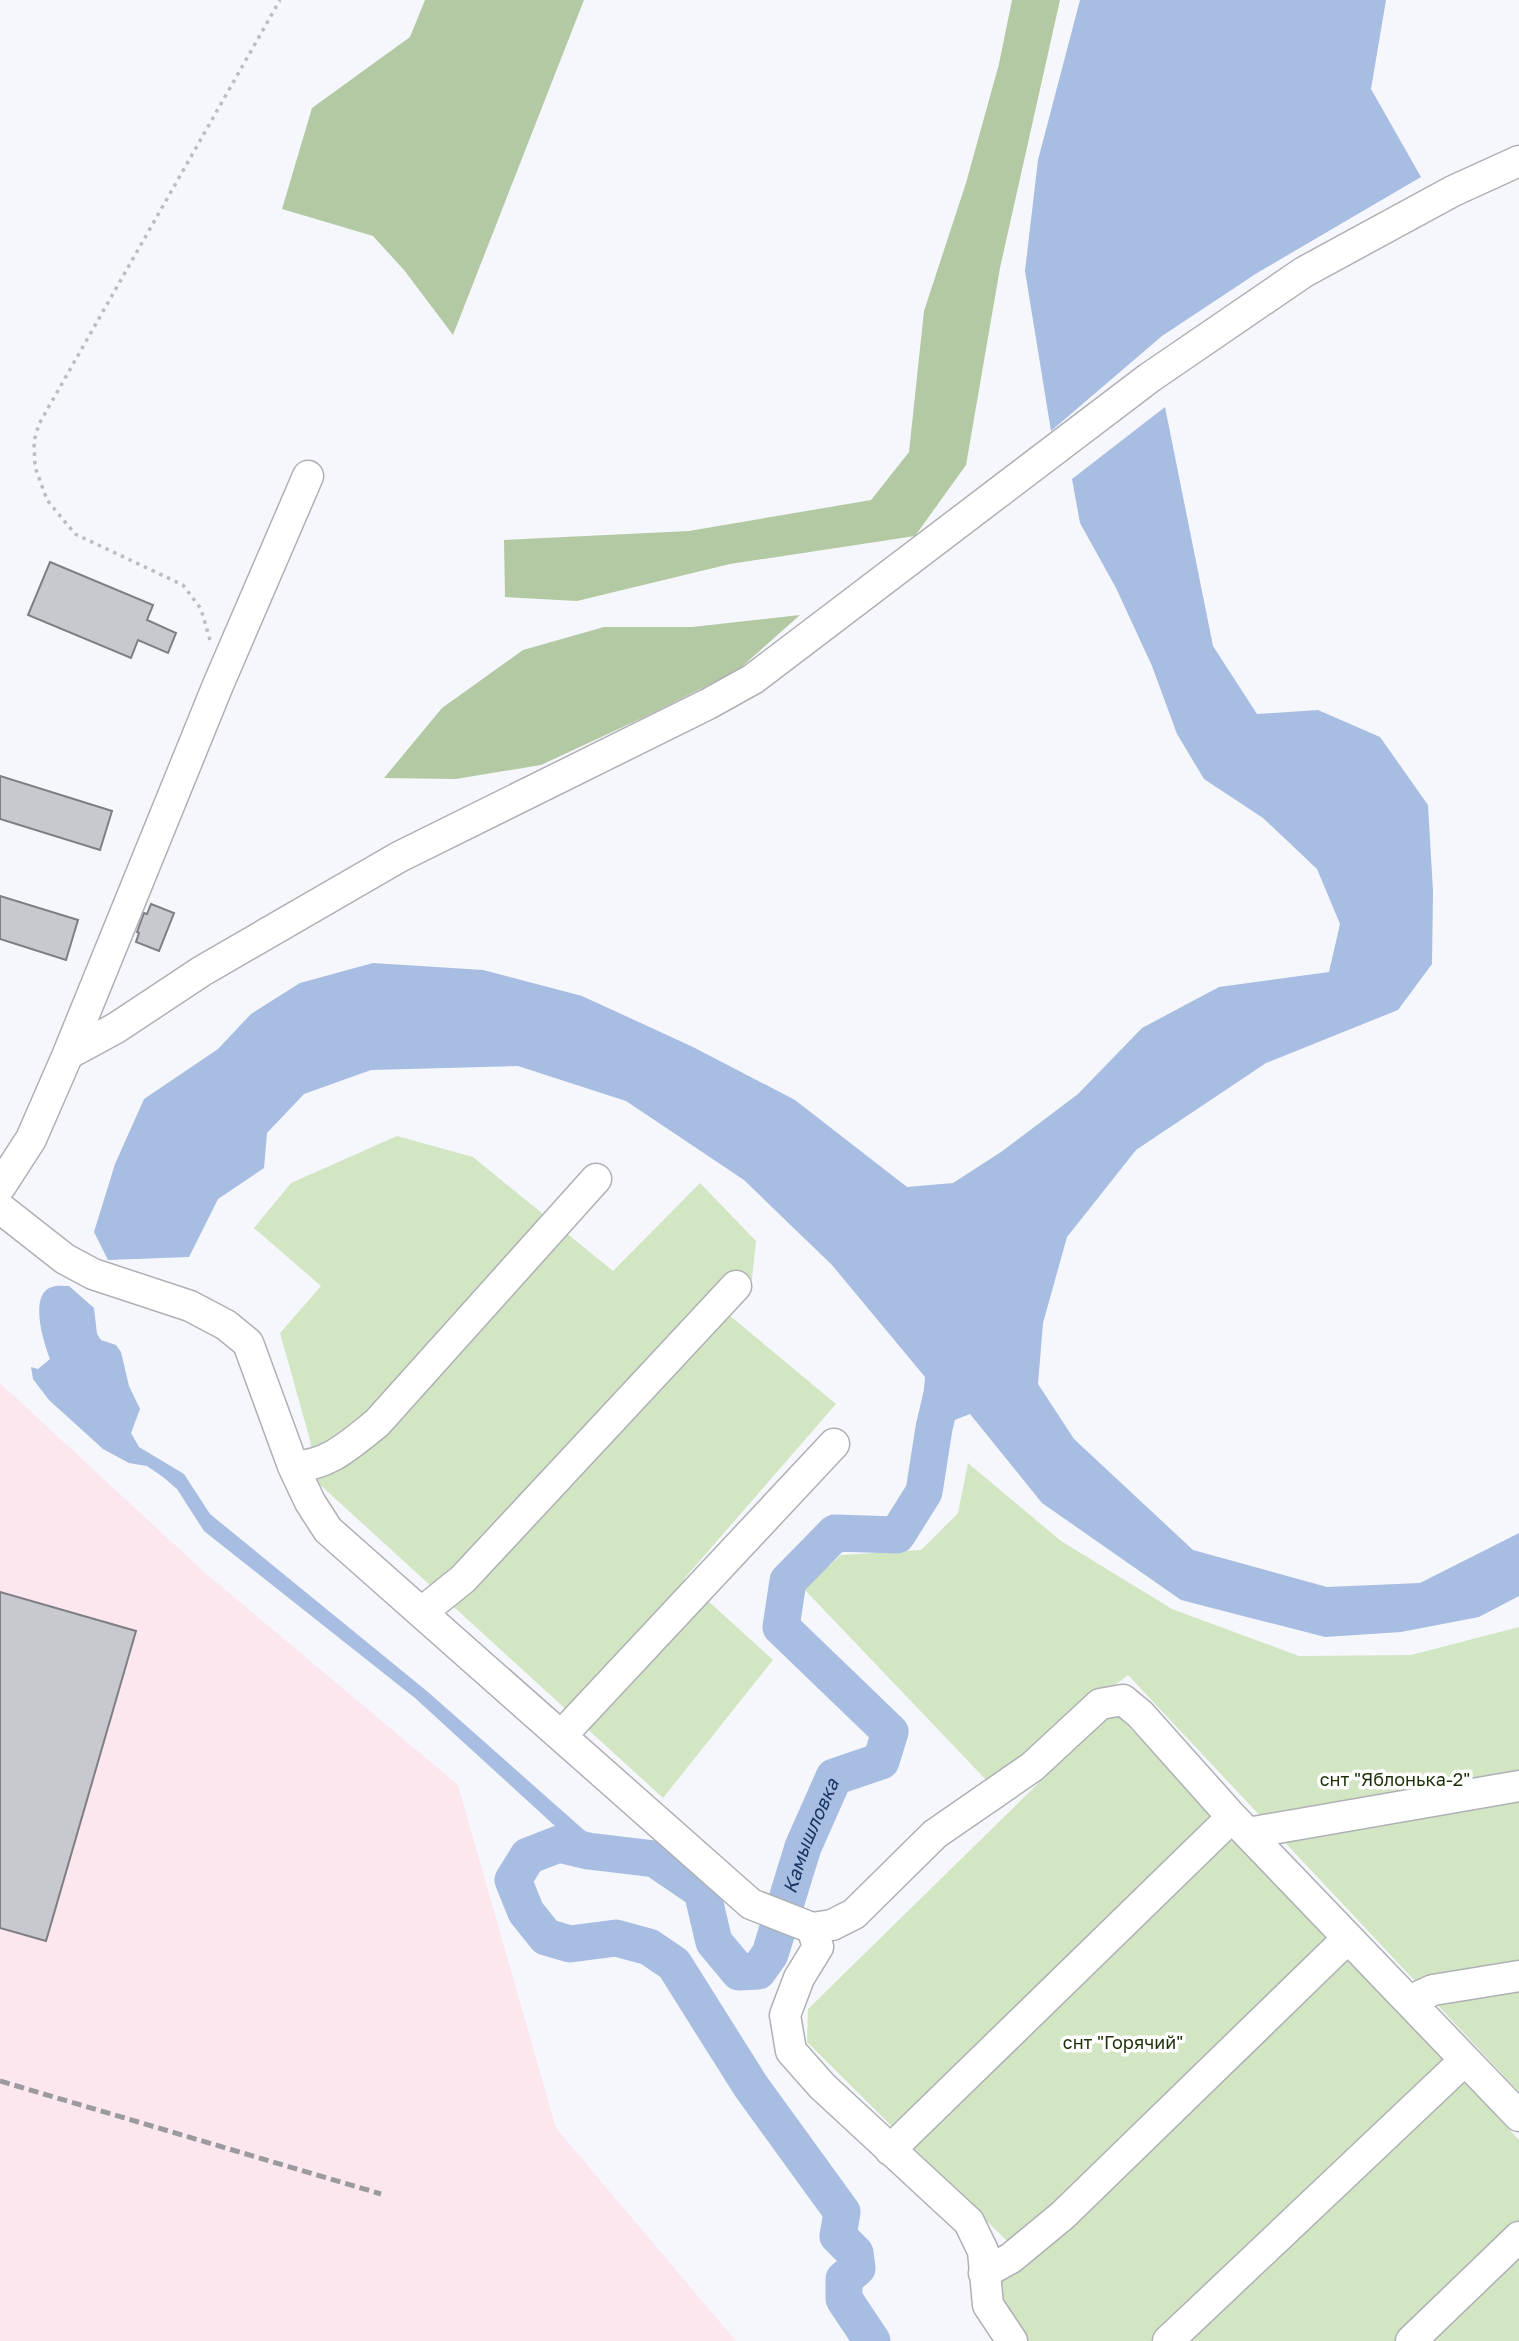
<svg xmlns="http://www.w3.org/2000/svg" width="1519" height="2341" viewBox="0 0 1519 2341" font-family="'Golos Text',sans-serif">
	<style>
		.industrial { fill: #fce7ee }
		.green { fill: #d3e6c4 }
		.forest { fill: #b3c9a3 }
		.water { fill: #a7bde1 }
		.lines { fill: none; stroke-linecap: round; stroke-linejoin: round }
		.river { stroke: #a7bde1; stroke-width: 37 }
		.building { fill: #c7c9ce; stroke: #7e7f84; stroke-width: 2 }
		.minor-casing { stroke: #afb0b5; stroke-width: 33 }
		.path { stroke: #bcbcc1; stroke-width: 3.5; stroke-dasharray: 3.5 5; stroke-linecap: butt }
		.minor { stroke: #fff; stroke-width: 30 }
		.rail { stroke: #9b9b9f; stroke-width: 5; stroke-dasharray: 10 5; stroke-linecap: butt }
		.labels { text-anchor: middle; stroke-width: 7; stroke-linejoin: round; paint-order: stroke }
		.park-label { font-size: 18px; fill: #1d3108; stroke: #fff }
		.water-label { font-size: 19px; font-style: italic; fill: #183461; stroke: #fff }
	</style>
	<rect width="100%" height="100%" fill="#f6f7fc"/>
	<path class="industrial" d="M0,1383L203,1571L458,1785L556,2128L736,2341H0Z"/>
	<path class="green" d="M397,1136L473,1157L613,1271L700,1183L756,1241L751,1288L729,1315L836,1404L684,1579L773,1660L663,1798L317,1482L310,1440L280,1333L321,1286L254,1228L291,1183Z
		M968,1463L1061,1541L1172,1609L1299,1656L1411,1655L1519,1627V2092L1128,1675L990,1784L803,1588L841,1555L921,1550L958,1513Z
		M1113,1710L1519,2140V2341H1029L991,2287L1024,2258L807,2042L808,2009Z"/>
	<path class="forest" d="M425,0H584L453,335L404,270L373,236L282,209L312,108L410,37Z
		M1012,0H1060L1000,268L966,465L915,536L730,564L577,601L505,597L504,540L689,531L871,500L909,452L924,311L966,183L999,64Z
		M800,615L738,670L651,714L541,765L456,779L384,778L442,708L523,650L604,627H692Z"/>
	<path class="water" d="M1080,0H1386L1371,89L1421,177L1257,273L1162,336L1051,431L1025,271L1038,160Z
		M1165,407L1213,646L1257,714L1318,710L1380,737L1428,805L1433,891L1432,964L1398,1010L1266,1063L1136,1150L1067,1237L1043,1323L1038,1384L1074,1439L1193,1550L1327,1587L1420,1583L1519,1533V1596L1479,1617L1401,1632L1325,1637L1181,1600L1042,1503L970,1414L934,1428L921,1426L925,1377L832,1265L744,1180L626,1101L518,1066L371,1070L304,1094L267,1133L264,1168L218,1199L189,1257L108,1260L94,1232L115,1164L144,1099L218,1049L251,1014L300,983L373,963L483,970L582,996L693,1047L795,1100L907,1187L953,1183L1001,1152L1078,1094L1142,1028L1219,987L1329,972L1340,924L1317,869L1263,818L1204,779L1177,734L1152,666L1116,588L1080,523L1072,479Z
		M69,1286L94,1308L97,1334L101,1340L116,1345L121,1352L129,1386L140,1409L131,1433L139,1447L184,1474L210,1514L428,1692L594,1839L606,1858H590L415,1698L204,1531L177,1489L163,1477L147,1466L129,1463L103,1449L49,1400L33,1379L31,1367L38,1369L50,1359C44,1344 28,1294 52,1287C57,1285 64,1286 69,1286Z"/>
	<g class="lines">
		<path class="river" id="s1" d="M872,2341L844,2299V2279L857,2268L855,2253L838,2236L842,2212L750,2085L674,1964L649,1947L616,1938L570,1944L546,1937L526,1912L513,1880L528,1856L559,1844L588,1851L655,1859L702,1891L714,1942L739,1972L758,1971L770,1954L803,1847L834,1777L881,1761L890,1732L781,1627L788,1581L835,1533L897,1535L924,1492L934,1428L942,1394L956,1392"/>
	</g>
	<path class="building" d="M50,562L153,605L147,620L176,633L168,653L138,640L131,658L28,615Z
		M0,776L112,811L100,850L0,819Z
		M0,896L78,920L66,960L0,939Z
		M151,904L174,913L159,951L136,942L139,933L137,932L144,913L147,914Z
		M0,1592L136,1631L46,1941L0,1928Z"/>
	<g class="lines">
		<g class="minor-casing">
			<path id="minor" d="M68,1054L218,685L308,476
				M0,1187L31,1139L68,1054L116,1028L202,971L399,857L708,704L753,679L1149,378L1304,272L1453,191L1519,161
				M0,1208L65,1259L93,1274L190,1306L226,1325L248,1343L293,1466L310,1502L328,1530L751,1904L812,1928L832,1925L854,1914L935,1834L1032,1767L1100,1704L1123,1700L1140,1714L1232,1817L1519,2116
				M293,1466C327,1467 352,1443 377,1423L596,1179
				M422,1612L463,1579L736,1286
				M561,1736L834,1444
				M1248,1833L1519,1786
				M812,1928L818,1947L799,1978L785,2015L791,2051L822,2086L969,2222L983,2251L988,2305L1012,2341
				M1409,2001L1433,1990L1519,1976
				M890,2150L1232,1817
				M984,2273L1011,2258L1063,2215L1348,1938
				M1168,2341L1465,2060
				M1411,2341L1519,2237"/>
		</g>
		<path class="path" d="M210,640L201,609L183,585L75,534L47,500L35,467L34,441L39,424L280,0"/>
		<use href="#minor" class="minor"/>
		<path class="rail" d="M0,2081L381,2194"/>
	</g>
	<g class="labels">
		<g class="park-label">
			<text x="1395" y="1786">снт "Яблонька-2"</text>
			<text x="1123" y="2049">снт "Горячий"</text>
		</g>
		<g class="water-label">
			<text dy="7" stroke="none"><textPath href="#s1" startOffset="1125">Камышловка</textPath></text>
		</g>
	</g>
</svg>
